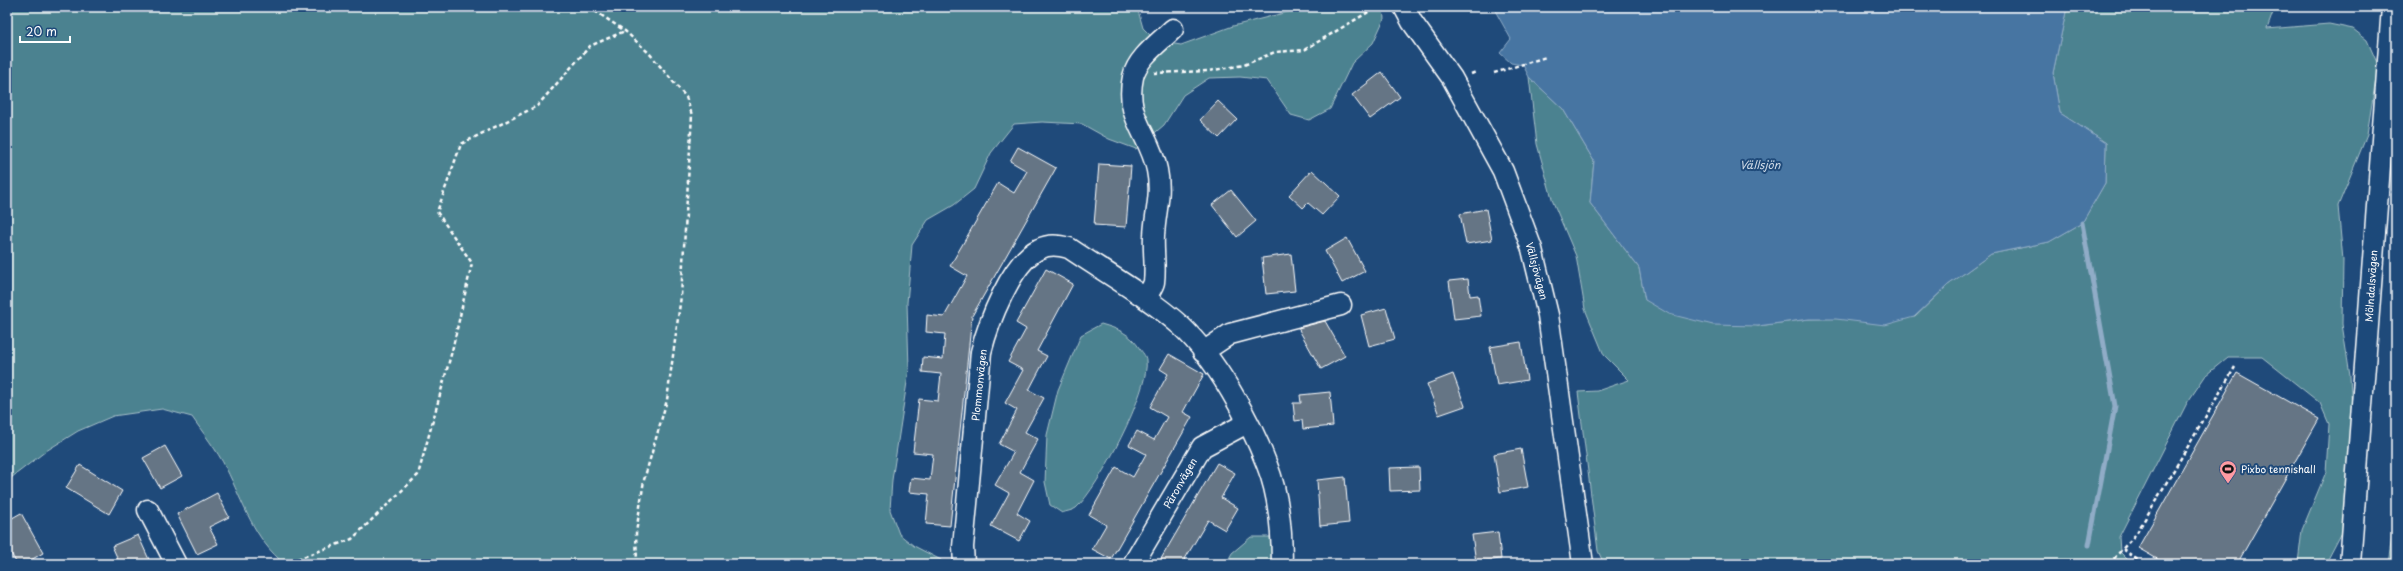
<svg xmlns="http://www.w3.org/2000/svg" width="2403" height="571" viewBox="0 0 2403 571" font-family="'Playpen Sans',sans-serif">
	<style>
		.green { fill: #4c8290; stroke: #a6c0c8 }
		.water { fill: #4675a2; stroke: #90acc7 }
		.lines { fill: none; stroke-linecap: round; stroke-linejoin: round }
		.stream { stroke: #90acc7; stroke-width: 5 }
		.building { fill: #657585; stroke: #fff }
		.minor-casing { stroke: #fff; stroke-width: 23 }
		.path { stroke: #fff; stroke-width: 2.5; stroke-dasharray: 4 3; stroke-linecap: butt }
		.minor { stroke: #1f4a7a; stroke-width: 20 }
		.labels { text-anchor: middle; stroke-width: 4; stroke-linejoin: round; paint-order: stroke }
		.street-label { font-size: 10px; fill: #fff; stroke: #1f4a7a }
		.poi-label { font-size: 10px; fill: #fff; stroke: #1f4a7a; text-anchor: start }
		.water-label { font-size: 11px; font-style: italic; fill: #d1dce8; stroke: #1f4a7a }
	</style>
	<rect width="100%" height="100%" fill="#1f4a7a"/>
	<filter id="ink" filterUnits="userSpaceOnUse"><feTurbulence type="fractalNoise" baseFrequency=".025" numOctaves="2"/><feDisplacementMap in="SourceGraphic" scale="8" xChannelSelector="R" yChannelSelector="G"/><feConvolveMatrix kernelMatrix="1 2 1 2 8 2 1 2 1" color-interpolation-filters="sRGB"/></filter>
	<g filter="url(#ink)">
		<path class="green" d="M7,7H1137L1143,28L1156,41L1181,45L1233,26L1307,7H1383L1384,19L1373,43L1352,63L1330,109L1309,120L1291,115L1267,80L1240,77L1209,78L1183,95L1164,125L1136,149L1109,139L1082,124L1042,122L1014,124L991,153L974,189L954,205L928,220L912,245L907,303L909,369L892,480L890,510L899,534L914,546L941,560L944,564H285C254,540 243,502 226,468C217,450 203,433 192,417L162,409L113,416L78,431L46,451L7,481Z
			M2067,7H2275L2267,29L2329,24L2353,29L2367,40L2378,65L2367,135L2338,206L2343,260L2342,324L2350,376L2353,426L2348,521L2326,563H2298L2302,530L2326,472L2329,424L2320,403L2262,357H2228L2206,375L2187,403L2119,537L2120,552L2132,564H1604L1598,551L1578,392L1597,391L1629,380L1604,355L1585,309L1576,256L1553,202L1537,144L1529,77L1563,109L1594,161L1590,203L1639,268L1645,300L1758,326L1809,319L1915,317L1948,285L1991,254L2049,242L2082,223L2105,183L2106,143L2060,113L2053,73Z
			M1101,324C1118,329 1130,333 1140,349C1142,352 1146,356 1146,360C1151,388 1098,489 1076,508C1072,511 1066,511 1062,513L1050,505L1045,482L1047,435L1058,390L1081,335Z
			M2396,511V564H2388L2395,515Z
			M1251,537H1271L1272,564H1226L1232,553Z"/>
		<path class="water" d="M1493,7H2067L2053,73L2060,113L2106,143L2105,183L2082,223L2049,242L1991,254L1948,285L1914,317L1885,325L1836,319H1809L1758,326L1713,325L1669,314L1645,300L1639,268L1590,203L1594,161L1563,109L1529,77L1523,65L1511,63L1500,53L1511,39Z"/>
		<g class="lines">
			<path class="stream" d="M2082,223L2115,406L2089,545"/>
		</g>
		<path class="building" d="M1382,72L1400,97L1370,119L1352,95Z
			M1218,101L1237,119L1219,138L1200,120Z
			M1018,147L1056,168L972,316L950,526L926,524L929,494L909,492L911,478L930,480L933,454L913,452L919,399L938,401L941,374L922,372L923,357L943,359L945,334L926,332L927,315L944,317L967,276L950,266L998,183L1014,193L1027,171L1010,161Z
			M1099,164L1131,166L1126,227L1094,225Z
			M1312,170L1340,196L1322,215L1308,203L1303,208L1289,195Z
			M1231,190L1256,221L1237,237L1212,205Z
			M1486,209L1492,240L1466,244L1460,214Z
			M1347,238L1365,271L1342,283L1325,251Z
			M1291,254L1295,291L1266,294L1262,258Z
			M1046,269L1073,284L1037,351L1047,356L1029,390L1044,398L1025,432L1038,439L1020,472L1034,480L1017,513L1030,521L1019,541L991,526L1009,493L995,485L1014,452L999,444L1017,410L1005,403L1023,370L1008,362L1026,329L1016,323Z
			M1468,279L1470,296L1478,295L1481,316L1454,319L1449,281Z
			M1386,308L1395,339L1369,346L1361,315Z
			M1325,321L1345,356L1321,369L1298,328Z
			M1521,342L1527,380L1497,385L1490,347Z
			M1169,354L1204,374L1183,412L1192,417L1111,559L1092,549L1106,525L1089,515L1116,467L1133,477L1146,454L1129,445L1137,431L1154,440L1167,417L1150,407L1168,374L1160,369Z
			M2237,373L2319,419L2237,564H2166L2138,548Z
			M1453,374L1465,406L1439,415L1427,384Z
			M1330,392L1333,426L1303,429L1302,420L1295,421L1293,403H1301L1300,395Z
			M165,446L182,476L160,488L143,458Z
			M1521,449L1528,487L1500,492L1494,454Z
			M1217,463L1235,473L1221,498L1238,508L1225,530L1208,520L1182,564H1158Z
			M80,465L122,491L109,514L66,488Z
			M1419,467L1420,490L1390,491L1389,468Z
			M1345,477L1349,523L1320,526L1317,480Z
			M217,493L229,517L209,527L218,544L197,554L177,514Z
			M21,513L43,553L24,564H17L7,546V521Z
			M1498,532L1501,559L1476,562L1472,535Z
			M138,535L151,564H120L112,546Z"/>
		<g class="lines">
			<g class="minor-casing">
				<path id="minor" d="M1404,7L1412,22L1452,78L1503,171L1532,249L1548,315L1583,564
					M1146,298C1148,293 1153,287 1154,282C1156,267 1153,251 1154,236C1155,212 1162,195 1157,170C1150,134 1124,118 1133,77C1137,58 1160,42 1173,29
					M1203,352L1230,334L1341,305
					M148,510L176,564
					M964,564L963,547L981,352C988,324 1011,262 1039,249C1049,244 1058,245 1069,248C1106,273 1147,296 1181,326C1216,359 1250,420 1267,465C1279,495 1282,532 1282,564
					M1133,564L1202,447L1247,423
					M2350,564L2392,7"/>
			</g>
			<path class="path" d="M589,7L625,31L649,53L686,97L692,115L681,296L667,400L644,480L636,533L637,564
				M1154,73L1208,71L1244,65L1275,52L1304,50L1377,7
				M1494,73L1546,57
				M1471,74L1476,72
				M2123,549L2143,564
				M284,564L352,539L418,475L452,351L472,263L437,212L461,144L537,106L590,46L625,31
				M2109,564L2136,534L2235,367"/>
			<use href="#minor" class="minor"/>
		</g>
	</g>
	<defs>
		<g id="stadium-pin" transform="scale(0.9)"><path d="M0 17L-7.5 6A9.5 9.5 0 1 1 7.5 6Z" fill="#ff9aa2" stroke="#1f4a7a"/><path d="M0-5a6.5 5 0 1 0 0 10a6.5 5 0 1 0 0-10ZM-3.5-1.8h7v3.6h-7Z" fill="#111"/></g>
	</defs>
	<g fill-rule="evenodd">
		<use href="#stadium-pin" x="2228" y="469"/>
	</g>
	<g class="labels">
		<g class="street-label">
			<text transform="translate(1537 271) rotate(75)" y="4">Vällsjövägen</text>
			<text transform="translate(2371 286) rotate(-86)" y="4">Mölndalsvägen</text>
			<text transform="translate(979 385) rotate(-84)" y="4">Plommonvägen</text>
			<text transform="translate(1180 483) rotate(-60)" y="4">Päronvägen</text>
		</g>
		<g class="poi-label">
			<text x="2241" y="473">Pixbo tennishall</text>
		</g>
		<g class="water-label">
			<text x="1760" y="169">Vällsjön</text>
		</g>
	</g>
	<rect width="2403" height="571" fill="none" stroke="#1f4a7a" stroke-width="24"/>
	<rect x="12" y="12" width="2379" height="547" fill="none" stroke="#fff" stroke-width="1.5" filter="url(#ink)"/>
	<path d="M20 36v6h50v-6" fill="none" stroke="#ffffff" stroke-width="2"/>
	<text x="26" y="36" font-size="12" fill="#ffffff" stroke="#1f4a7a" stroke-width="3" paint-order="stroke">20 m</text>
</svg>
